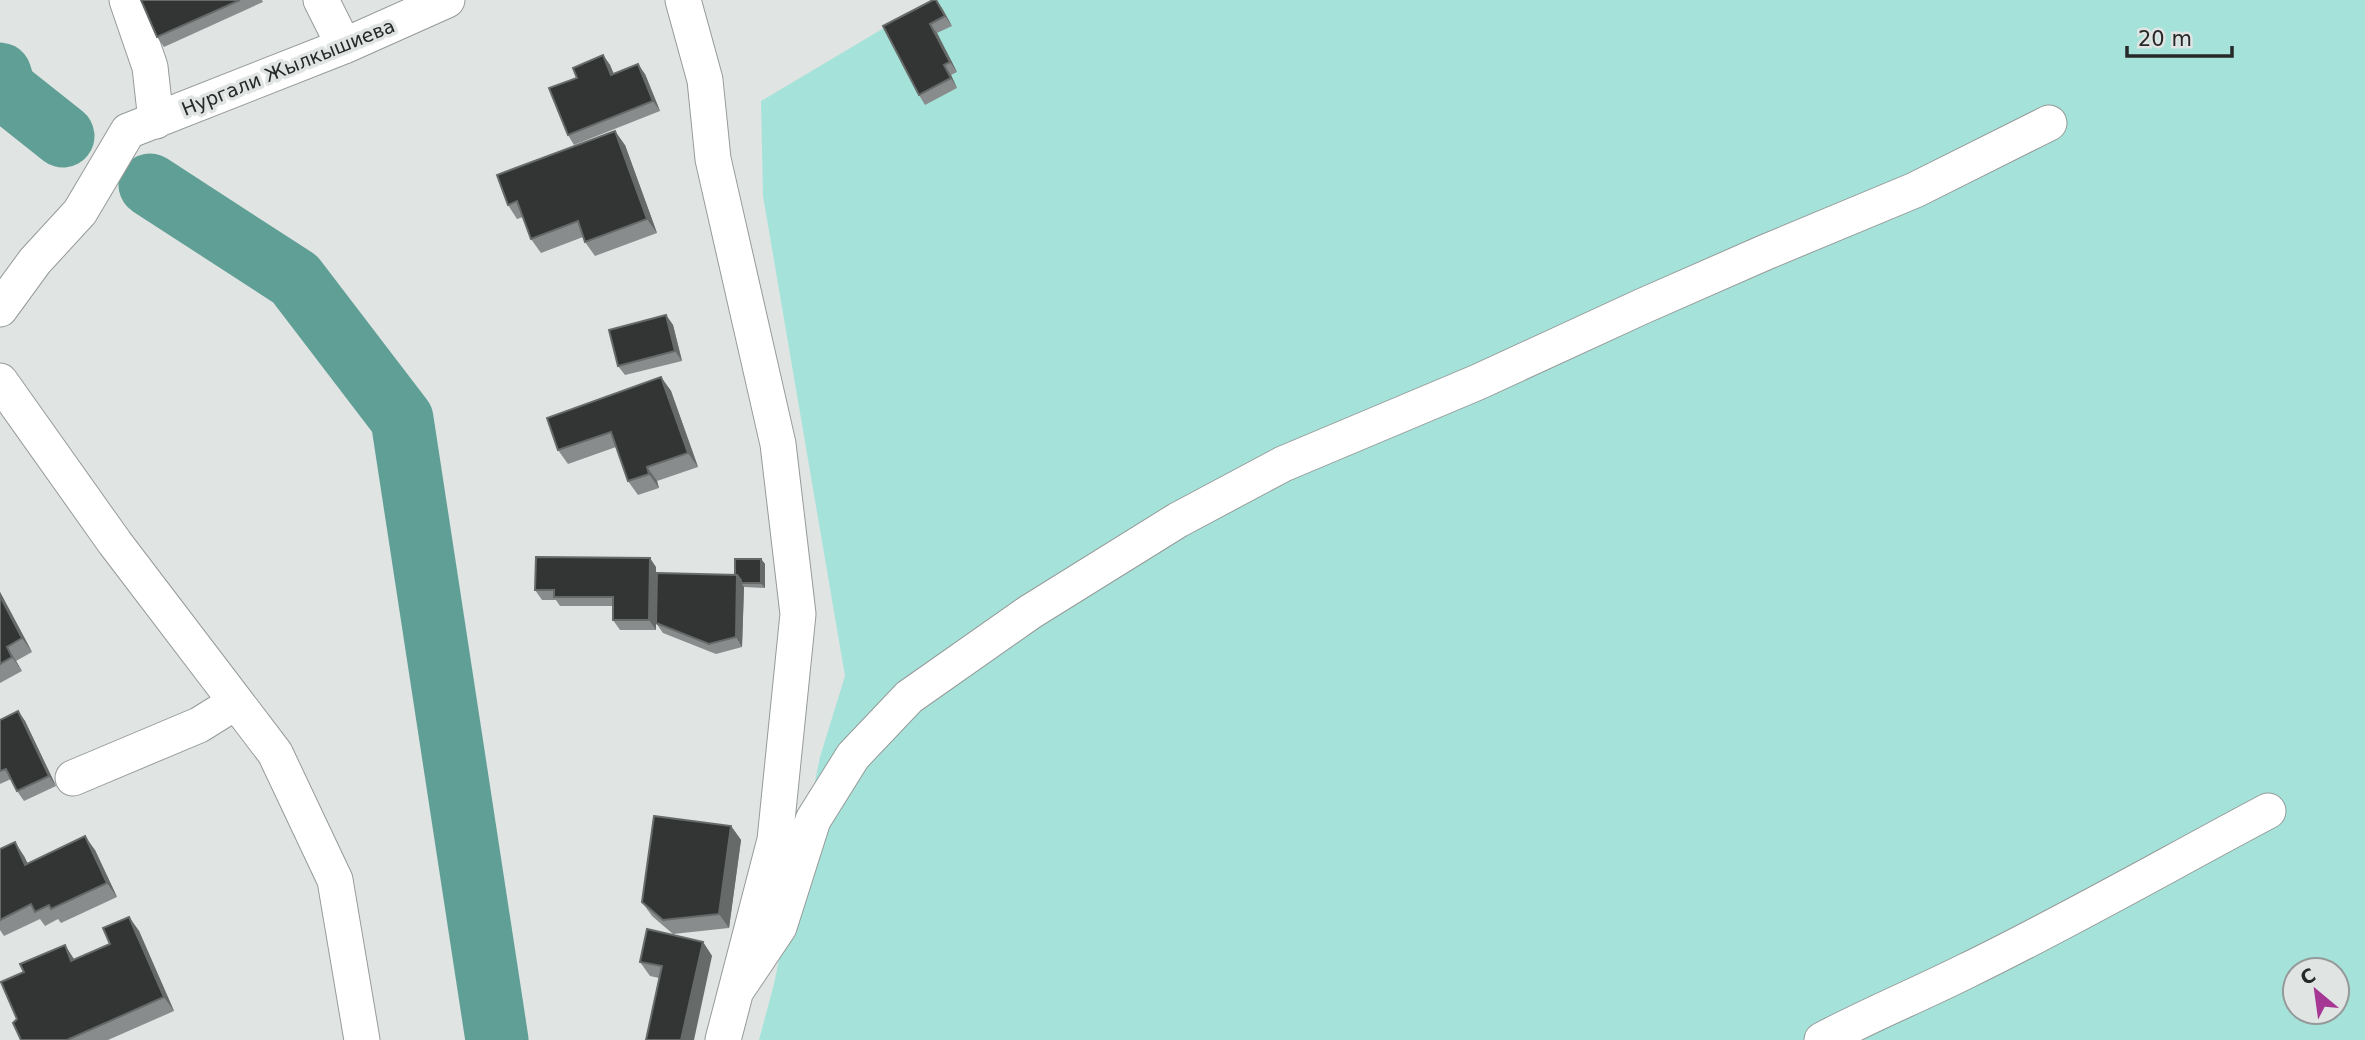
<svg xmlns="http://www.w3.org/2000/svg" width="2365" height="1040" viewBox="0 0 2365 1040" font-family="'DejaVu Sans',sans-serif">
	<style>
		.green { fill: #a5e3da; fill-rule: evenodd }
		.lines { fill: none; stroke-linecap: round; stroke-linejoin: round }
		.river { stroke: #609f96; stroke-width: 63 }
		.minor-casing { stroke: #969a99; stroke-width: 37 }
		.minor { stroke: #fff; stroke-width: 35 }
		.wall { fill: #898c8c }
		.shaded-wall { fill: #666a68 }
		.building { fill: #323534; stroke: #666a68; stroke-width: 2 }
		.labels { text-anchor: middle; stroke-width: 7; stroke-linejoin: round; paint-order: stroke }
		.street-label { font-size: 19px; fill: #272929; stroke: #e0e4e3 }
	</style>
	<rect width="100%" height="100%" fill="#e0e4e3"/>
	<path class="green" d="M931,0H2365V1040H759L774,984L820,757L845,676L763,196L761,101ZM2295,970H2337V1012H2295Z"/>
	<g class="lines">
		<path class="river" d="M0,74L5,90L63,136
			M150,185L295,279L402,419L497,1040"/>
		<g class="minor-casing">
			<path id="minor" d="M127,0L150,67L156,121
				M321,0L344,46
				M683,0L705,80L713,159L778,444L798,614L775,840L723,1040
				M0,309L35,261L80,212L128,131L344,46L447,0
				M0,381L115,543L275,753L335,880L362,1040
				M73,778L199,725L236,702
				M736,991L779,927L813,820L853,756L909,697L1030,612L1178,520L1283,464L1478,382L1643,306L1766,252L1915,190L2049,123
				M1822,1040C1869,1015 1918,995 1966,971C2069,921 2168,864 2268,811"/>
		</g>
		<use href="#minor" class="minor"/>
	</g>
	<path class="wall" d="M141,0H262L263,2L164,47L157,37Z
		M937,0L952,26L937,33L957,72L951,75L957,88L925,105L919,95L883,26Z
		M603,55L610,65L614,74H645L660,111L574,145L568,135L577,78Z
		M625,145L657,233L595,256L585,242L583,237L541,253L531,239L523,217L517,219L508,205Z
		M666,315L673,325L682,361L625,375L618,366Z
		M661,377L671,391L698,467L657,481L659,488L638,495L628,481L616,447L568,464L558,450Z
		M761,559L765,564V588L744,587L742,647L716,654L663,633L656,623Z
		M656,567V630H620L613,620V606H560L556,600H542L535,590Z
		M0,592L32,652L16,661L22,671L0,683Z
		M18,711L25,721L56,786L24,801L17,791L11,779L0,784V720Z
		M731,826L741,840L729,928L673,934L652,916L642,902Z
		M0,849L24,856L28,864L95,850L117,897L61,923L58,919L45,926L40,919L4,936L0,930Z
		M129,917L139,931L174,1011L108,1040H21L75,959L110,944Z
		M703,942L712,956L659,978L650,976L640,962Z"/>
	<path class="shaded-wall" d="M936,0L942,8L952,26L945,16Z
		M930,24L937,33L957,72L950,62Z
		M603,55L610,65L618,85L611,75Z
		M638,64L645,74L660,111L653,101Z
		M944,65L951,75L957,88L951,78Z
		M615,131L625,145L657,233L647,219Z
		M666,315L673,325L682,361L675,351Z
		M661,377L671,391L698,467L688,453Z
		M647,467L657,481L659,488L649,474Z
		M650,558L656,567V630L649,620Z
		M761,559L765,564V588L761,583Z
		M737,575L743,583H741L744,587L742,647L736,637Z
		M0,592L32,652L22,638L0,596Z
		M7,647L16,661L22,671L12,657Z
		M18,711L25,721L56,786L49,776Z
		M731,826L741,840L729,928L719,914Z
		M85,836L95,850L117,897L107,883Z
		M15,842L24,856L35,879L25,865Z
		M129,917L139,931L174,1011L164,997Z
		M703,942L712,956L694,1040H681Z
		M65,945L74,959L71,961Z"/>
	<path class="building" d="M141,0H240L157,37Z
		M933,0H936L945,16L930,24L950,62L944,65L951,78L919,95L883,26Z
		M603,55L611,75L638,64L653,101L568,135L549,88L577,78L573,68Z
		M615,131L647,219L585,242L578,221L531,239L517,201L508,205L497,175Z
		M666,315L675,351L618,366L609,330Z
		M661,377L688,453L647,467L649,474L628,481L611,432L558,450L547,418Z
		M536,557L650,558L649,620H613V597H554V590H535Z
		M735,559H761V583H741V580L737,575H735Z
		M657,573L737,575L736,637L709,644L656,623Z
		M0,596L22,638L7,647L12,657L0,664Z
		M18,711L49,776L17,791L6,769L0,771V720Z
		M654,816L731,826L719,914L663,920L642,902Z
		M85,836L107,883L51,909L49,905L35,912L31,904L0,920V849L15,842L25,865Z
		M129,917L164,997L67,1040H21L13,1023L17,1019L1,982L24,972L20,964L65,945L71,961L110,944L103,928Z
		M647,929L703,942L681,1040H646L662,966L640,962Z"/>
	<g class="labels">
		<g class="street-label">
			<text transform="translate(288 67) rotate(-22)" y="7">Нургали Жылкышиева</text>
		</g>
	</g>
	<g transform="translate(2316 991) rotate(331)"><circle r="33" fill="#e0e4e3" stroke="#969999" stroke-width="2"/>
	<path d="M0-5L12 26L0 18L-12 26Z" fill="#a63795"/>
	<text y="-10" font-size="19" font-weight="bold" text-anchor="middle" fill="#272929">С</text>
	</g>
	<path d="M2127 46v10h105v-10" fill="none" stroke="#272929" stroke-width="3.5"/>
	<text x="2138" y="46" font-size="21" fill="#272929" stroke="#e0e4e3" stroke-width="5" paint-order="stroke">20 m</text>
</svg>
